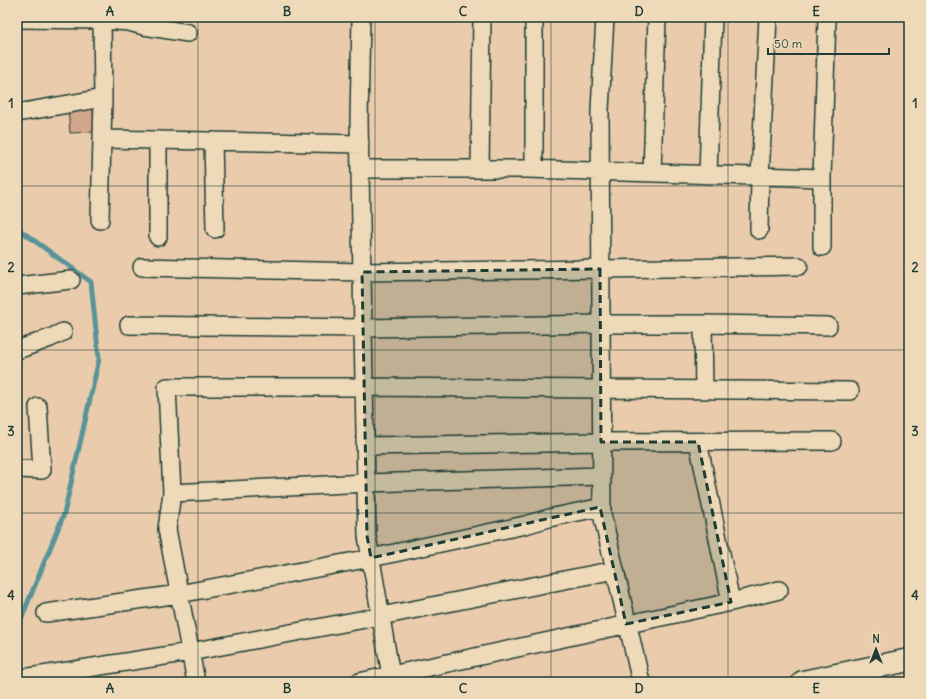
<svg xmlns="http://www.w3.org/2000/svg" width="926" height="699" viewBox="0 0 926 699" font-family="Delius,sans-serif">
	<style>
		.shadow { fill: #0003 }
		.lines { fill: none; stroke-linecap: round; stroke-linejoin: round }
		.stream { stroke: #589497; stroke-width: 5 }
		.building { fill: #d4a58d; stroke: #1f3d34 }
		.street-casing { stroke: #1f3d34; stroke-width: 20 }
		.secondary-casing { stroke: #1f3d34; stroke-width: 25 }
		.street { stroke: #eedab8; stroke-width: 17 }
		.secondary { stroke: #eedab8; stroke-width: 22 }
		.marked { fill: #1f3d34; fill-opacity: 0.2; stroke: #1f3d34; stroke-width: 3; stroke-dasharray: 8 5; stroke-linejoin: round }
		.grid { fill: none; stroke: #1f3d34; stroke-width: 1; stroke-opacity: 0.55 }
		.neatline { fill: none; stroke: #1f3d34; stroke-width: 1.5 }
		.grid-label { font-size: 13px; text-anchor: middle; font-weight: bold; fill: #1f3d34 }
	</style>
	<rect width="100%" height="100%" fill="#eaccad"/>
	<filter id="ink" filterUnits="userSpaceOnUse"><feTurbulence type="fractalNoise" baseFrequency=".025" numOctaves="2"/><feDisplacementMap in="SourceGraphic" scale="8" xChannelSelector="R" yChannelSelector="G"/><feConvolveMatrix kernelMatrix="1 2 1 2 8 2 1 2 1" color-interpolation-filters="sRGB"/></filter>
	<g filter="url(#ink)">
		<path class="shadow" d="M98,102L99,126L71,132Z"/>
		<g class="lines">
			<path class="stream" d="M17,228L91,282L99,359L64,514L17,629"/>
		</g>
		<path class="building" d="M93,106L94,132L70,133L68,108Z"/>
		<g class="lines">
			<g class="street-casing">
				<path id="street" d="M361,17L359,120L367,536L392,682
					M605,17L600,110L602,514L641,682
					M17,19L102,20L129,22L144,26L188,33
					M17,113L103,98
					M102,139L360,144
					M158,140V237
					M213,141L215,229
					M360,169H527L822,178
					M480,169L482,17
					M527,169H534V17
					M652,173L657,17
					M708,175L713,17
					M100,220L103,98L102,17
					M759,230L760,176L768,17
					M822,247V178L827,17
					M142,267L362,272L600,269L799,266
					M17,286L71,280
					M703,324L828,326
					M129,325L363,328L601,324H703L704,390
					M17,349H20L50,338L63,332
					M698,442L731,602
					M365,446L601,442L832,441
					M17,469L42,470L38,407
					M172,493L366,483L601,476
					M46,613L179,594L371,558L525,525L549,518L602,507
					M17,679L190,652L381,616L615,570
					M196,682L167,529L172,493L167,387H364L850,391
					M359,682L731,602L779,590"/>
			</g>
			<g class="secondary-casing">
				<path id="secondary" d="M803,682L909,660"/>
			</g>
			<use href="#street" class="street"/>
			<use href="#secondary" class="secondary"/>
		</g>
	</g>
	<path class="marked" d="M600,269L601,442H698L731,602L626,624L600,507L371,558L367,536L362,272Z"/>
	<path class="grid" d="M198,17V682M375,17V682M551,17V682M728,17V682M17,186H909M17,350H909M17,513H909"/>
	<rect width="926" height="699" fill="none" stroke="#eedab8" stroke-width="44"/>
	<g transform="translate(876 649)" stroke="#eedab8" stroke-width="3" paint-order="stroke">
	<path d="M0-3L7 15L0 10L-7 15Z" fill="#1f3d34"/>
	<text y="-6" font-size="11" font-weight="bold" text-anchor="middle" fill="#1f3d34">N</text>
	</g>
	<path d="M768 48v6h121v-6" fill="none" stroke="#1f3d34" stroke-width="2"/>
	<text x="774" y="48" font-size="12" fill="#1f3d34" stroke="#eedab8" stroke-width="3" paint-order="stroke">50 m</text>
	<rect x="22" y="22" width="882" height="655" class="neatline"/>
	<g class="grid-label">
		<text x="110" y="16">A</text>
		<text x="287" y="16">B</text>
		<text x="463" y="16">C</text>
		<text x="639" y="16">D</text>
		<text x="816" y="16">E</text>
		<text x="11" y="108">1</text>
		<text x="915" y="108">1</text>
		<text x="11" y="272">2</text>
		<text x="915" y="272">2</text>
		<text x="11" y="436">3</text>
		<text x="915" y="436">3</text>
		<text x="11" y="600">4</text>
		<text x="915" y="600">4</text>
		<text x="110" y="693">A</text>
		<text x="287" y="693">B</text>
		<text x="463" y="693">C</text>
		<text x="639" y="693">D</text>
		<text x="816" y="693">E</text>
	</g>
</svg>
